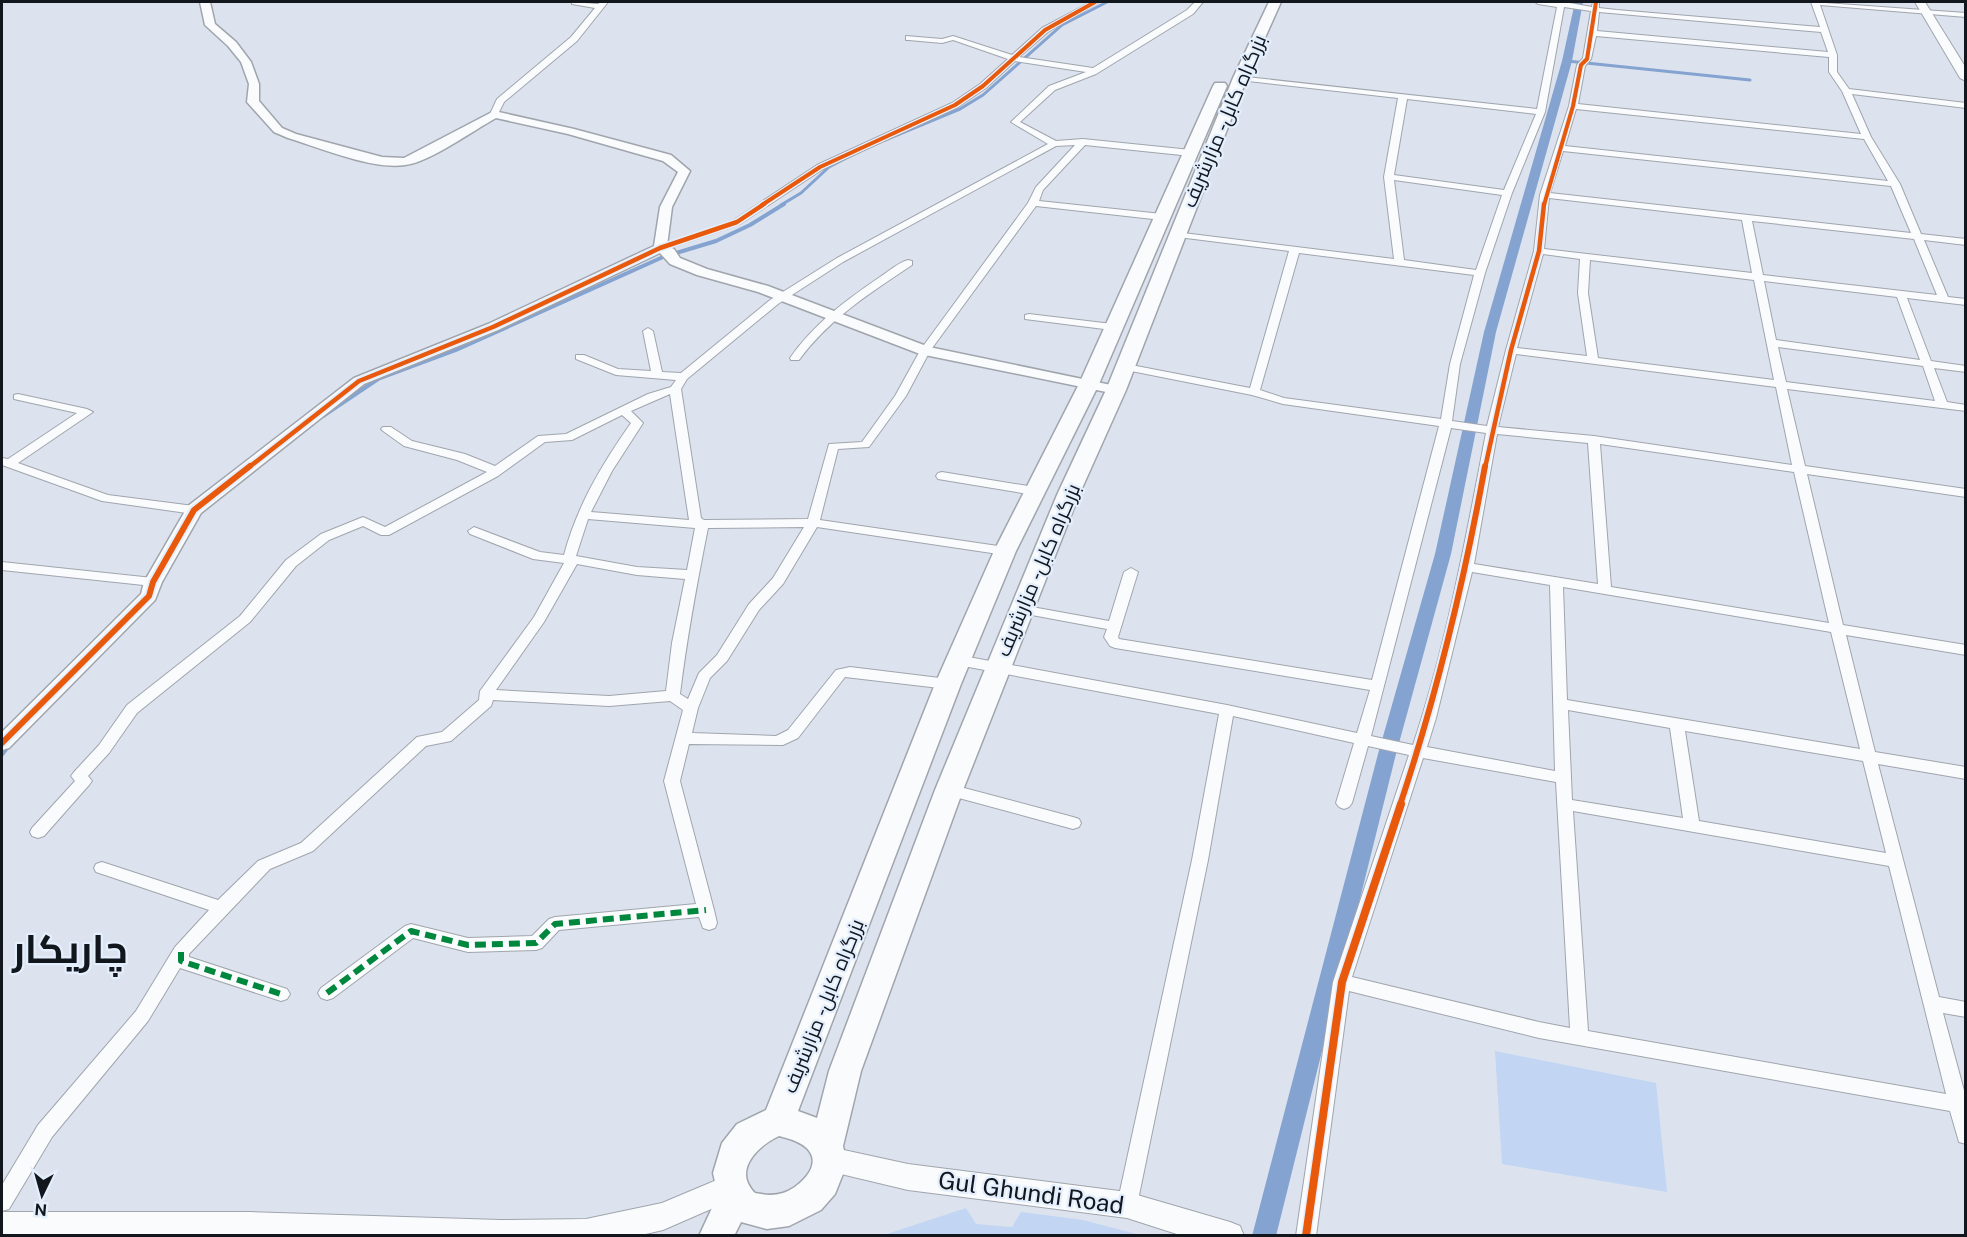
<svg xmlns="http://www.w3.org/2000/svg" width="1967" height="1237" viewBox="0 0 1967 1237" font-family="'Public Sans',Cairo,sans-serif">
	<style>
		.green { fill: #c2d5f3 }
		.lines { fill: none; stroke-linecap: round; stroke-linejoin: round }
		.stream-far2 { stroke: #84a3d1; stroke-width: 3 }
		.stream-far1 { stroke: #84a3d1; stroke-width: 4 }
		.stream { stroke: #84a3d1; stroke-width: 4.5 }
		.canal { fill: #84a3d1; fill-rule: evenodd }
		.minor-casing { stroke: #a0a5ad; stroke-width: 2 }
		.tertiary-casing { stroke: #a0a5ad; stroke-width: 3 }
		.secondary-casing { stroke: #a0a5ad; stroke-width: 2 }
		.trunk-casing { stroke: #a0a5ad; stroke-width: 3 }
		.minor { fill: #fafbfc; fill-rule: evenodd }
		.tertiary { fill: #fafbfc; fill-rule: evenodd }
		.secondary { fill: #fafbfc; fill-rule: evenodd }
		.trunk { fill: #fafbfc; fill-rule: evenodd }
		.quiet { stroke: #00873e; stroke-width: 6; stroke-dasharray: 11 6; stroke-linecap: butt }
		.cycleway-far3-casing { stroke: #e4effe; stroke-width: 6 }
		.cycleway-far2-casing { stroke: #e4effe; stroke-width: 8 }
		.cycleway-far1-casing { stroke: #e4effe; stroke-width: 10 }
		.cycleway-casing { stroke: #e4effe; stroke-width: 11 }
		.cycleway-far3 { stroke: #e8590c; stroke-width: 4 }
		.cycleway-far2 { stroke: #e8590c; stroke-width: 4.5 }
		.cycleway-far1 { stroke: #e8590c; stroke-width: 6 }
		.cycleway { stroke: #e8590c; stroke-width: 8 }
		.labels { text-anchor: middle; stroke-width: 4.5; stroke-linejoin: round; paint-order: stroke }
		.street-label { font-size: 20px; fill: #12161d; stroke: #e4effe }
		.near-street-label { font-size: 24px; fill: #12161d; stroke: #e4effe }
		.near-town-label { font-size: 39px; font-weight: bold; fill: #12161d; stroke: #e4effe }
	</style>
	<rect width="100%" height="100%" fill="#dce3ee"/>
	<path class="green" d="M1495,1051L1656,1083L1667,1192L1502,1164Z
		M966,1208L976,1224L1012,1227L1021,1212L1083,1220L1140,1235H884Z"/>
	<g class="lines">
		<path class="stream-far2" d="M1567,61L1750,80
			M885,140L960,109L983,95L1062,25L1107,2
			M781,205L801,193L829,167L856,153"/>
		<path class="stream-far1" d="M323,416L378,379L456,350L663,257L716,241L750,225L784,204"/>
		<path class="stream" d="M2,754L9,745"/>
		<path class="canal" d="M1575,2H1583L1572,61L1496,332L1451,554L1396,754L1276,1236H1252L1378,754L1435,554L1484,332L1562,61Z"/>
		<g class="minor-casing">
			<path id="minor" d="M572,2L598,4L601,2H608L577,41L504,102L497,116H491L490,114L497,99L571,37L595,8L572,4Z
				M1091,2H1099L1048,32L1019,57L1093,68L1187,10L1195,2H1203L1193,14L1096,74L1055,90L1020,122L1056,141L1083,139L1191,150L1195,153L1191,156L1085,145L1043,190L1039,201L1162,214L1167,217L1162,220L1036,206L930,351L906,396L869,447L838,449L820,520L1005,547L1011,551L1005,555L817,527L783,584L759,610L727,661L710,678L698,708L692,733L776,736L788,730L836,670L850,667L948,679L955,684L953,688L948,689L845,677L798,738L783,745L689,744L680,781L714,910L717,923L715,928L709,930L703,928L699,917L559,930L542,948L536,950L468,952L413,938L333,998L327,1000L321,998L318,993L321,988L405,926L411,924L468,938L532,936L549,919L555,917L696,904L664,781L683,710L670,701L609,706L493,700L491,706L451,741L426,746L313,851L270,869L189,954V957L287,989L290,994L287,999L281,1001L180,968L148,1021L52,1137L9,1209L2,1211V1185L38,1125L136,1011L175,947L209,910L96,872L94,868L96,864L102,862L218,900L258,861L301,843L417,737L442,732L479,700L480,691L534,617L564,563L533,559L470,534L468,531L474,527L540,552L564,555C577,506 602,464 631,423L622,415L572,440L545,442L498,476L389,535H381L363,526L329,540L296,566L250,622L137,713L109,753L88,776L92,781L89,785L44,836L38,838L32,836L30,832L32,828L75,781L71,776L74,772L99,745L127,705L240,616L286,560L321,534L363,517L385,527L487,472L457,460L404,446L383,431L381,429L383,427H391L412,441L465,454L495,466L538,436L566,434L648,394L671,387L676,380L616,375L576,359V355H584L618,369L651,371L643,331L648,328L653,331L662,372L681,373L770,300L837,258L1048,144L1011,122L1049,86L1086,72L1015,61L986,88L958,107L823,169L740,224L663,250L655,248L734,220L817,165L952,103L980,84L1008,59L953,40L942,43L909,40H906V36L942,39L953,36L1012,55L1042,28ZM1075,145L1036,187L1028,203L921,349L895,396L862,442L829,444L808,519L704,520L701,518L681,389L687,379L778,304L843,262L1056,146ZM670,394L689,520L591,512L612,471L643,423L631,411ZM588,519L695,528L687,570L637,567L576,556ZM804,527L773,578L749,604L717,655L699,673L688,699L680,694C687,637 697,583 708,528ZM577,564L637,575L685,579L672,643L666,691L609,696L496,690L544,622Z
				M1535,2H1564L1592,7L1593,2H1599V8L1617,10L1820,27L1811,2L1966,13V17L1820,5L1837,55V72L1849,89L1966,103V108L1852,94L1871,137L1900,184L1921,234L1966,239V245L1924,240L1948,297L1966,299V305L1907,298L1931,361L1966,366V372L1934,368L1947,402L1966,405V411L1787,389L1805,466L1966,489V497L1807,474L1843,625L1966,645V655L1846,635L1875,752L1966,767V779L1878,764L1939,997L1966,1002V1017L1943,1013L1966,1098V1144L1959,1142L1950,1111L1539,1038L1349,991L1316,1236H1296L1333,982L1409,755L1368,746L1352,803L1349,807L1344,809L1339,807L1336,803L1354,743L1233,716L1208,860L1137,1205L1134,1212L1127,1214L1120,1212L1117,1205L1192,860L1219,714L958,665L951,660L958,655L1227,705L1357,733L1370,690L1115,648L1110,646L1104,637L1107,629L1021,613L1014,609L1021,605L1109,621L1124,572L1131,568L1138,572L1118,637L1119,639L1372,680L1439,426L1283,404L1252,395L1126,370L1121,367L1126,364L1250,388L1289,251L1178,237L1173,234L1175,232L1394,259L1384,177L1398,98L1240,80L1236,78L1237,76L1537,109L1557,7L1538,4ZM1564,7L1591,11L1583,58L1577,65L1569,106L1540,195L1534,251L1506,350L1487,426L1452,421L1460,364L1485,273L1512,193L1545,112ZM1599,12L1821,32L1828,52L1597,31ZM1596,36L1829,57V72L1842,91L1861,134L1578,104L1585,66L1591,59ZM1407,99L1536,114L1504,190L1394,175ZM1576,109L1864,139L1888,181L1565,146ZM1563,151L1891,186L1911,233L1550,193ZM1394,180L1502,195L1476,270L1404,260ZM1549,198L1742,220L1752,273L1544,249ZM1752,221L1914,239L1937,295L1763,275ZM1299,253L1474,275L1450,364L1441,419L1284,398L1260,390ZM1543,254L1580,259L1578,293L1587,356L1517,348ZM1590,260L1754,280L1774,380L1598,358L1588,293ZM1764,281L1897,297L1920,360L1776,340ZM1778,347L1923,366L1935,401L1786,382ZM1516,354L1776,387L1792,465L1594,436L1498,427ZM1451,428L1486,433C1466,537 1447,643 1413,745L1371,736ZM1497,434L1588,443L1598,584L1474,564ZM1600,444L1794,472L1829,623L1611,587ZM1472,572L1550,585L1555,771L1427,747L1436,718ZM1563,587L1831,632L1860,749L1567,700ZM1568,710L1670,728L1683,818L1572,800ZM1685,731L1863,761L1886,853L1699,821ZM1423,758L1556,782L1570,1028L1539,1022L1352,977ZM1573,811L1889,866L1946,1094L1588,1031Z
				M908,260L912,261V265C870,293 829,319 799,360H791L790,358C814,324 846,300 880,277C889,271 898,263 908,260Z
				M1029,314L1112,324L1117,327L1112,330L1025,319V315Z
				M18,394L87,409L93,412L18,463L108,495L194,506L200,510L194,514L102,501L2,465V458L8,459L77,413L14,399V395Z
				M942,472L1034,487L1040,491L1034,495L938,479L936,476L938,473Z
				M2,562L153,578L160,582L153,586L2,570Z
				M949,784L1073,817L1079,819L1081,823L1079,827L1073,829L944,794L941,790L944,786Z"/>
		</g>
		<g class="tertiary-casing">
			<path id="tertiary" d="M200,2H210L215,24L236,42L251,62L259,84V101L282,128L296,134L382,157L404,158L494,111L574,129L671,155L690,171L672,207L667,246L674,249L680,258L707,269L768,286L929,347L1116,386L1123,390L1116,394L920,354L758,292L697,275L670,264L660,253L498,330L364,384L201,513L162,582L155,600L9,748L2,750V732L141,594L144,582L188,506L354,378L488,324L654,246L660,207L678,172L663,161L568,134L496,118C474,130 428,163 405,165C372,170 321,148 288,138L274,132L247,102L249,84L241,62L228,46L205,25Z"/>
		</g>
		<g class="secondary-casing">
			<path id="secondary" d="M1915,2H1925L1966,68V81L1960,78Z
				M830,1147L908,1164L1127,1192L1230,1222L1240,1226L1244,1236H1183L1127,1218L908,1190L820,1169L816,1160L820,1151Z
				M731,1174L741,1178L745,1187L741,1196L663,1230L637,1236H2V1212H250L500,1220L586,1219L662,1203Z"/>
		</g>
		<g class="trunk-casing">
			<path id="trunk" d="M1269,2H1281L1247,78L1126,390L1079,495L963,790L861,1071L843,1146L847,1164L835,1194L821,1210L789,1226L767,1229L741,1222L734,1236H699L718,1195L713,1173L722,1143L737,1124L766,1110L935,684L994,551L1079,384L1213,86L1215,83H1225L1227,86L1099,384L1016,551L961,684L798,1111L817,1118L829,1071L935,790L1057,495L1106,390L1233,78ZM779,1136C790,1139 806,1143 811,1154C819,1170 796,1189 783,1193C773,1196 765,1195 755,1193C732,1170 758,1146 779,1136Z"/>
		</g>
		<use href="#minor" class="minor"/>
		<use href="#tertiary" class="tertiary"/>
		<use href="#secondary" class="secondary"/>
		<use href="#trunk" class="trunk"/>
		<path class="quiet" d="M181,952V961L281,994
			M327,993L411,931L468,945L536,943L555,924L706,910"/>
		<g class="cycleway-far3-casing">
			<path id="cycleway-far3" d="M762,205L820,167L955,105L983,86L1045,30L1095,2
				M1544,205L1573,106L1581,65L1587,59L1596,2"/>
		</g>
		<g class="cycleway-far2-casing">
			<path id="cycleway-far2" d="M248,468L359,381L493,327L660,248L737,222L764,204
				M1485,468L1511,350L1539,251L1544,204"/>
		</g>
		<g class="cycleway-far1-casing">
			<path id="cycleway-far1" d="M2,743L149,596L153,582L194,510L250,466
				M1400,805C1437,694 1464,582 1485,466"/>
		</g>
		<g class="cycleway-casing">
			<path id="cycleway" d="M1306,1236L1342,982L1401,804"/>
		</g>
		<use href="#cycleway-far3" class="cycleway-far3"/>
		<use href="#cycleway-far2" class="cycleway-far2"/>
		<use href="#cycleway-far1" class="cycleway-far1"/>
		<use href="#cycleway" class="cycleway"/>
	</g>
	<g class="labels">
		<g class="street-label">
			<text transform="translate(1224 121) rotate(-67)" y="7">بزرگراه کابل - مزارشریف</text>
			<text transform="translate(1038 570) rotate(-67)" y="7">بزرگراه کابل - مزارشریف</text>
			<text transform="translate(823 1006) rotate(-68)" y="7">بزرگراه کابل - مزارشریف</text>
		</g>
		<g class="near-street-label">
			<text transform="translate(1031 1193) rotate(8)" y="8">Gul Ghundi Road</text>
		</g>
		<g class="near-town-label">
			<text x="70" y="963">چاریکار</text>
		</g>
	</g>
	<rect width="1967" height="1237" fill="none" stroke="#12161d" stroke-width="6"/>
	<g transform="translate(42 1195) rotate(185)" stroke="#e4effe" stroke-width="4.5" paint-order="stroke">
	<path d="M0-4.5L10 22L0 15L-10 22Z" fill="#12161d"/>
	<text y="-9" font-size="16" font-weight="bold" text-anchor="middle" fill="#12161d">N</text>
	</g>
</svg>
